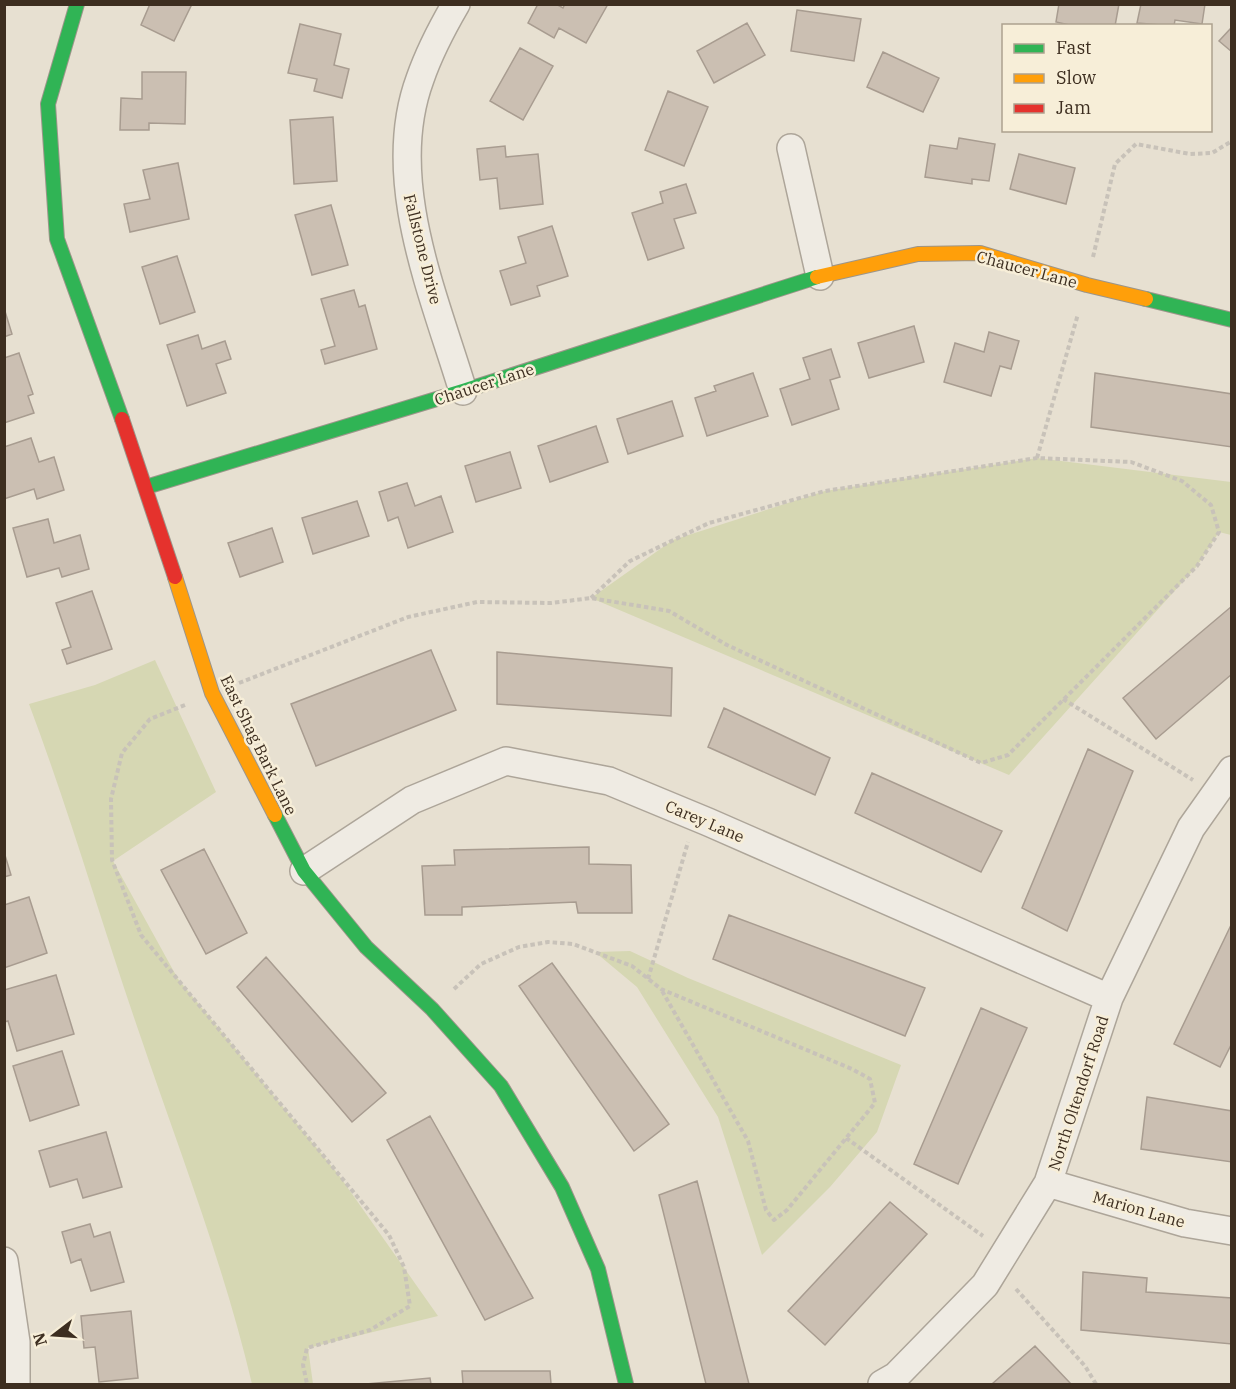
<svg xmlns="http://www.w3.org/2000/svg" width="1236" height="1389" viewBox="0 0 1236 1389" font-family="'IBM Plex Serif',serif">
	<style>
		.green { fill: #d6d7b3 }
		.building { fill: #cbbfb2; stroke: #a89c90; stroke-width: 1.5 }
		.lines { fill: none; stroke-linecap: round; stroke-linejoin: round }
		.street-casing { stroke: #ada599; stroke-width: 30 }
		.fast-casing { stroke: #9c958a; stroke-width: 16 }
		.slow-casing { stroke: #9c958a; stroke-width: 16 }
		.jam-casing { stroke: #9c958a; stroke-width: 16 }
		.path { stroke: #c8c2b9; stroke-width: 4; stroke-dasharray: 4.5 3; stroke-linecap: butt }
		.street { stroke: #efebe3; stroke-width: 27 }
		.fast { stroke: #30b455; stroke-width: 14 }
		.slow { stroke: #ff9f0a; stroke-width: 14 }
		.jam { stroke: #e5322d; stroke-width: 14 }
		.labels { text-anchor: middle; stroke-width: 5; stroke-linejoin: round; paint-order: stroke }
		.street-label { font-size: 16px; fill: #3d2e20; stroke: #f7eed8 }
	</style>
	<rect width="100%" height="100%" fill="#e7e0d1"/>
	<path class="green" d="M1037,458L1231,482V535L1219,532L1197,566L1009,775L591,598L673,540L825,491Z
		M155,660L216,792L113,861L178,979L338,1174L438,1316L308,1348L313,1384H252C224,1265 179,1150 140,1035C102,925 70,813 29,704L95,685Z
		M630,951L688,978L901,1065L877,1132L830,1187L762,1255L718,1117L637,987L595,952Z"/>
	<path class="building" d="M150,4H192L174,41L141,25Z
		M538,4H556L563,8L565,4H608L586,43L559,28L554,38L528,23Z
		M1059,4H1119L1115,26H1074L1056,22Z
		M1141,4H1205L1202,24L1175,20L1174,26L1137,23Z
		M797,10L861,19L854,61L791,51Z
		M747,23L765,55L714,83L697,51Z
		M300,24L341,34L334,65L349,69L342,98L314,91L317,79L288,73Z
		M1232,27V52L1219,41Z
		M520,48L553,66L523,120L490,101Z
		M883,52L939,78L923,112L867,87Z
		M142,72H186L185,124L149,123V130H120L121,98L142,99Z
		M668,91L708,107L684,166L645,150Z
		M333,117L337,181L294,184L290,120Z
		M959,138L995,144L989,181L972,179V184L925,177L930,145L957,149Z
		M505,146L506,157L538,154L543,204L500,209L497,178L480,180L477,149Z
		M1019,154L1075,168L1066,204L1010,189Z
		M178,163L189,219L130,232L124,204L150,199L143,170Z
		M686,184L696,213L674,219L684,248L648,260L632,213L663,203L660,192Z
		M331,205L348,265L312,275L295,215Z
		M552,226L568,276L537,286L540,296L511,305L500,271L526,263L518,237Z
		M177,256L195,312L160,324L142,267Z
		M354,290L359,307L365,305L377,349L325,364L321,350L335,346L321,299Z
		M4,308L12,334L4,337Z
		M914,326L924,362L869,378L858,343Z
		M989,332L1019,341L1011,369L1000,366L991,396L944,382L955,343L984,352Z
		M198,335L202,349L225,341L231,359L216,364L226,393L187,406L167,345Z
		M831,349L840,377L830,380L839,409L792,425L780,389L810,379L803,358Z
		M19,353L33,394L28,396L34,413L4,423V358Z
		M753,373L768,416L707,436L695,398L716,391L714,386Z
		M1095,373L1232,394V447L1091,427Z
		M672,401L683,436L628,454L617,419Z
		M596,426L608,462L550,482L538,446Z
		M31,438L39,462L54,457L64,490L37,499L34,489L4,499V447Z
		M510,452L521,488L476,502L465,466Z
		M407,483L415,506L441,496L453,532L408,548L398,517L388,521L379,492Z
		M357,501L369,536L313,554L302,518Z
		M48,519L54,543L80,535L89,569L62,577L59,568L27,577L13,528Z
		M272,528L283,562L240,577L228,543Z
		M92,591L112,649L67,664L62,650L71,647L56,603Z
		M1232,606V674L1156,739L1123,698Z
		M431,650L456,710L316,766L291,704Z
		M497,652L672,668L671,716L497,704Z
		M724,708L830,758L815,795L708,747Z
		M1088,749L1133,771L1067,931L1022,908Z
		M872,773L1002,831L981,872L855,813Z
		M589,847V864L631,865L632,913H578L576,902L462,907V915H425L422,866L455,865L454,850Z
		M204,849L247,933L206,954L161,870Z
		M4,852L11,875L4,877Z
		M29,897L47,953L4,968V905Z
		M729,915L925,988L905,1036L713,959Z
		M1232,923V1043L1220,1067L1174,1044Z
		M266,957L386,1093L352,1122L237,987Z
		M552,963L669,1124L634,1151L519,986Z
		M56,975L74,1034L17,1051L8,1021L4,1022V990Z
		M981,1008L1027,1028L958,1184L914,1164Z
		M62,1051L79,1105L30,1121L13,1066Z
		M1147,1097L1232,1111V1162L1141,1149Z
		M430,1116L533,1298L485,1320L387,1140Z
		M106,1132L122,1187L83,1198L77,1179L50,1187L39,1151Z
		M697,1181L749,1384H706L659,1195Z
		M890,1202L927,1234L825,1345L788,1311Z
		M90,1224L94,1237L110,1232L124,1282L91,1291L81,1259L71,1263L62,1232Z
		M1083,1272L1147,1278L1146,1292L1232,1298V1344L1081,1330Z
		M131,1311L138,1378L99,1382L95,1347L84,1348L81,1316Z
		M1035,1346L1071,1384H992Z
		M462,1371H550L551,1384H463Z
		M430,1378L431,1384H366Z"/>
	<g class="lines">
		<g class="street-casing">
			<path id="street" d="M456,4C442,28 429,53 420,79C383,179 434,295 463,391
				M791,148L820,276
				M304,871L412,800L506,761L609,781L708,822L1109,998
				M1048,1183L1185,1223L1232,1231
				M4,1261L16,1342V1384
				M882,1384L896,1376L985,1285L1048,1183L1109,998L1191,828L1232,770"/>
		</g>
		<g class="fast-casing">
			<path id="fast" d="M77,4L48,104L57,239L122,419
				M1146,299L1232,320
				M146,487L463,391L817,277
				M275,815L304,871L366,947L432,1009L501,1086L562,1187L598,1269L626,1384"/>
		</g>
		<g class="slow-casing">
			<path id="slow" d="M817,277L918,254L980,253L1087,285L1146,299
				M175,577L212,693L275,815"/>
		</g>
		<g class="jam-casing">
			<path id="jam" d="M122,419L175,577"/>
		</g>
		<path class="path" d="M1093,257L1115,164L1136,144L1190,154L1212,153L1232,141
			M1037,458L1078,314
			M239,683L408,617L477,602L551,603L591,598L669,611L727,645L981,763L1008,755L1197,566L1219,532L1211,505L1182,481L1131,462L1037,458L825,491L709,523L630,561L591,598
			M1063,699L1193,780
			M185,705L150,719L122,753L111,799L112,860L141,935L389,1235L404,1267L410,1306L370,1330L307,1348L303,1365L307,1384
			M648,979L688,842
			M454,989L481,964L519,947L548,942L573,944L632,966L661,989L852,1069L870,1079L875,1103L787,1210L774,1220L766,1210L748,1141L661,989
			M846,1138L983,1236
			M1016,1289L1085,1366L1096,1384"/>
		<use href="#street" class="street"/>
		<use href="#fast" class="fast"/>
		<use href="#slow" class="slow"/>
		<use href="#jam" class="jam"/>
	</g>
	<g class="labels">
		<g class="street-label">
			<text transform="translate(423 249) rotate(76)" y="6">Fallstone Drive</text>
			<text transform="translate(1027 269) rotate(15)" y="6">Chaucer Lane</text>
			<text transform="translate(484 384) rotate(-18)" y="6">Chaucer Lane</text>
			<text transform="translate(259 745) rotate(64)" y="6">East Shag Bark Lane</text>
			<text transform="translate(705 821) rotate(23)" y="6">Carey Lane</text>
			<text transform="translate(1078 1093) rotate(-72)" y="6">North Oltendorf Road</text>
			<text transform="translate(1139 1209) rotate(16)" y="6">Marion Lane</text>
		</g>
	</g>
	<rect width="1236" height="1389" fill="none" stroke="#3d2e20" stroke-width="12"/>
	<rect x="1002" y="24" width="210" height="108" fill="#f7eed8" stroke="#ada18e" stroke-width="1.5"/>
	<rect x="1014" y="44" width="30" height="9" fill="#30b455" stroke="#ada18e" stroke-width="1.5"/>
	<text x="1056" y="54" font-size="18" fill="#3d2e20">Fast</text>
	<rect x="1014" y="74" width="30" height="9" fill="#ff9f0a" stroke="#ada18e" stroke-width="1.5"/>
	<text x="1056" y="84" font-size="18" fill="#3d2e20">Slow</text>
	<rect x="1014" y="104" width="30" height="9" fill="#e5322d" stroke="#ada18e" stroke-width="1.5"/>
	<text x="1056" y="114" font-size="18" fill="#3d2e20">Jam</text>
	<g transform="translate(54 1335) rotate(253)" stroke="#f7eed8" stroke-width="4.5" paint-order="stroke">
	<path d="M0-4.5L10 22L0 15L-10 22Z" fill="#3d2e20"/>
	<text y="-9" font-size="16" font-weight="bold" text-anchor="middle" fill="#3d2e20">N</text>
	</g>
</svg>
